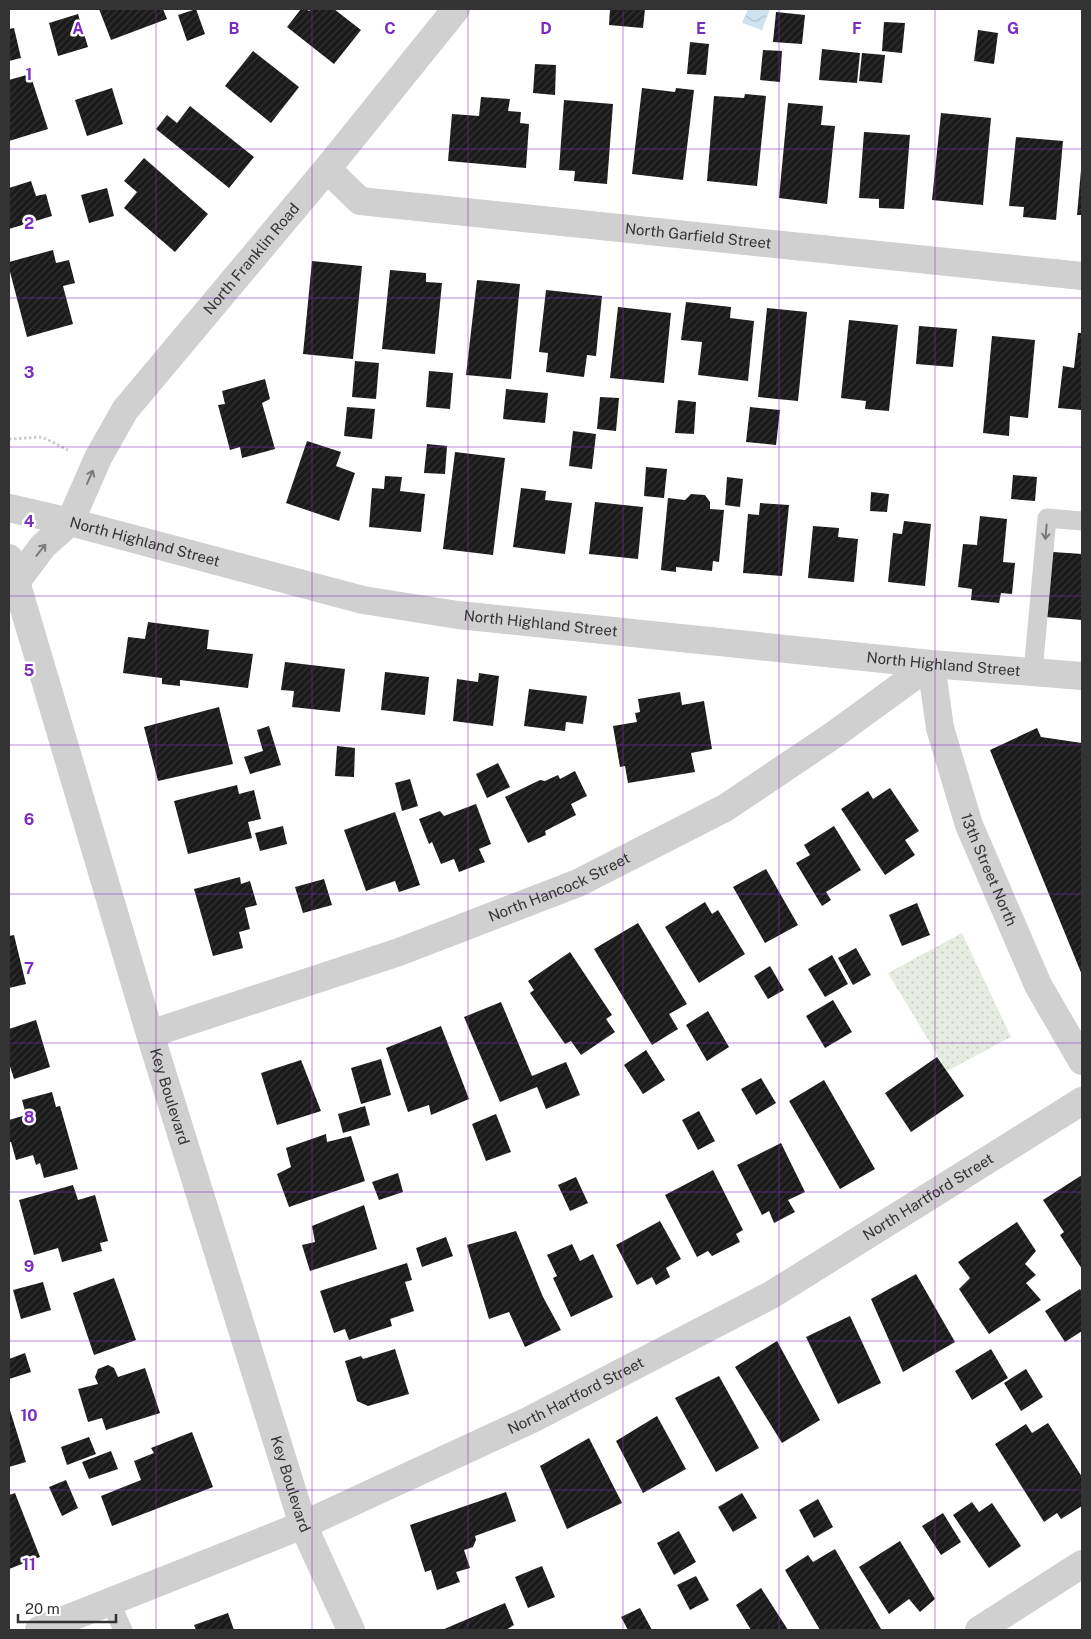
<svg xmlns="http://www.w3.org/2000/svg" width="1091" height="1639" viewBox="0 0 1091 1639" font-family="'Public Sans',sans-serif">
	<style>
		.park { fill: url(#park-dots) }
		.water { fill: url(#water-waves) }
		.building { fill: url(#building-hatch) }
		.lines { fill: none; stroke-linecap: round; stroke-linejoin: round }
		.path { stroke: #cdcdcd; stroke-width: 3; stroke-dasharray: 2.5 2.5; stroke-linecap: butt }
		.service { stroke: #d0d0d0; stroke-width: 19 }
		.minor { stroke: #d0d0d0; stroke-width: 28 }
		.tertiary { stroke: #d0d0d0; stroke-width: 28 }
		.oneway { stroke: #7a7a7a }
		.grid { fill: none; stroke: #7b2cbf; stroke-width: 1; stroke-opacity: 0.55 }
		.labels { text-anchor: middle; stroke-width: 5; stroke-linejoin: round; paint-order: stroke }
		.street-label { font-size: 15px; fill: #333; stroke: #fff }
		.grid-label { font-size: 16px; text-anchor: middle; font-weight: bold; fill: #7b2cbf; stroke: #fff; stroke-width: 5; stroke-linejoin: round; paint-order: stroke }
	</style>
	<defs>
		<pattern id="park-dots" width="8" height="8" patternUnits="userSpaceOnUse" patternTransform="scale(1.25)"><rect width="8" height="8" fill="#e6ecdf"/><path d="M2 2h.1M6 6h.1" fill="none" stroke="#c6cbc0" stroke-width="1.8" stroke-linecap="round"/></pattern>
		<pattern id="water-waves" width="16" height="10" patternUnits="userSpaceOnUse" patternTransform="scale(1.25)"><rect width="16" height="10" fill="#cfe2ee"/><path d="M0 5q4-4 8 0t8 0" fill="none" stroke="#b2c2cd"/></pattern>
		<pattern id="building-hatch" width="6" height="6" patternUnits="userSpaceOnUse" patternTransform="scale(1.25)"><rect width="6" height="6" fill="#1a1a1a"/><path d="M-1 1l2-2M0 6l6-6M5 7l2-2" fill="none" stroke="#333"/></pattern>
	</defs>
	<rect width="100%" height="100%" fill="#fff"/>
	<path class="park" d="M962,933L1011,1037L947,1071L888,973Z"/>
	<path class="water" d="M748,9H770L762,30L742,23Z"/>
	<path class="building" d="M99,9H163L167,19L111,40Z
		M196,9L205,34L187,41L178,15Z
		M301,9H306L309,11L311,9H334L361,30L334,64L287,27Z
		M610,9H645L643,28L609,25Z
		M776,12L805,15L802,44L773,42Z
		M78,14L88,47L58,56L49,23Z
		M884,22L905,23L902,53L882,51Z
		M14,28L21,58L9,61V29Z
		M978,30L998,33L994,64L974,61Z
		M690,42L709,44L706,75L687,74Z
		M822,49L860,53L857,83L819,80Z
		M763,50L782,51L780,82L760,80Z
		M253,51L299,87L271,123L225,86Z
		M862,53L885,55L882,83L859,81Z
		M535,64L556,65L555,95L533,93Z
		M30,74L48,129L9,141V80Z
		M112,88L123,124L87,136L75,100Z
		M642,88L675,92L676,88L694,90L683,180L632,174Z
		M745,94L766,96L757,186L707,181L714,96L744,98Z
		M481,97L510,99L508,111L521,112L520,123L529,124L526,168L448,161L452,114L479,116Z
		M564,100L613,104L607,184L574,181L575,171L559,170Z
		M788,103L823,106L821,125L835,126L827,204L779,198Z
		M190,106L254,157L229,188L156,129L167,115L177,123Z
		M941,113L991,118L983,205L932,200Z
		M864,132L910,135L904,209L879,208V199L859,198Z
		M1016,137L1063,141L1056,220L1023,217L1024,207L1009,206Z
		M144,158L208,214L175,252L124,208L137,192L124,181Z
		M1081,170H1082V215H1077Z
		M31,181L36,196L46,194L52,216L9,229V188Z
		M107,188L114,216L89,223L81,195Z
		M53,250L56,263L69,260L75,283L63,286L73,324L27,337L9,268V262Z
		M312,261L362,266L353,359L303,354Z
		M390,270L426,273V282L442,283L435,354L382,349Z
		M477,280L520,284L511,379L466,375Z
		M546,290L602,296L596,356L587,355L584,377L546,372L548,353L539,352Z
		M686,302L731,307L730,318L754,321L748,381L698,375L702,342L681,340Z
		M618,307L671,313L664,383L610,378Z
		M767,308L807,312L798,401L758,397Z
		M849,320L898,325L889,411L865,409L866,401L841,398Z
		M919,326L957,329L953,367L916,364Z
		M1078,333H1082V410L1058,408L1063,366L1074,368Z
		M992,336L1035,340L1028,418L1010,416L1009,436L983,433Z
		M355,361L379,363L376,399L352,397Z
		M429,371L453,373L450,409L426,407Z
		M265,379L270,399L262,403L275,449L242,458L240,447L230,450L218,405L225,404L222,391Z
		M506,389L548,393L545,423L503,419Z
		M600,397L619,398L616,431L597,429Z
		M678,400L696,402L694,434L675,433Z
		M347,407L375,409L372,439L344,436Z
		M750,407L780,410L776,445L746,442Z
		M573,431L596,434L592,469L569,466Z
		M307,441L341,452L336,466L355,473L339,521L286,503Z
		M427,444L447,446L445,474L424,473Z
		M455,452L505,458L493,555L443,549Z
		M646,467L667,469L664,498L644,496Z
		M1013,475L1037,477L1035,501L1011,499Z
		M385,476L402,477L400,491L425,494L421,532L369,527L372,488L384,489Z
		M727,477L743,479L740,507L725,505Z
		M521,488L546,491L545,500L572,503L565,554L513,547Z
		M871,492L889,494L887,512L870,511Z
		M691,494L705,495L710,502V509L724,510L719,562L713,561L712,571L676,567V572L661,570L668,498L685,500Z
		M595,502L643,507L638,559L589,554Z
		M760,503L789,505L782,576L743,573L748,514L759,515Z
		M980,516L1007,519L1003,562L1015,563L1012,594L1001,593L999,603L971,600L972,589L958,587L963,544L977,545Z
		M904,521L931,524L925,586L888,582L893,533L902,534Z
		M813,526L839,528L838,537L858,539L854,582L808,578Z
		M1053,552L1082,554V620L1046,617Z
		M148,622L209,630L207,649L253,654L248,688L180,680V686L162,684V678L123,673L128,637L145,639Z
		M285,662L345,669L340,712L292,707L294,691L281,690Z
		M385,672L429,677L425,715L381,710Z
		M479,673L499,676L493,726L453,721L457,679L478,682Z
		M529,689L587,696L583,724L566,722L565,731L524,726Z
		M680,692L682,705L704,701L712,749L691,753L695,772L628,783L625,766L620,767L613,726L637,722L635,713L640,712L638,699Z
		M219,707L233,764L158,781L144,727Z
		M269,726L281,765L250,774L244,757L263,751L257,730Z
		M1037,728L1041,737L1082,743V975L990,750Z
		M337,746L355,748L354,777L335,776Z
		M498,763L510,787L487,798L476,774Z
		M575,771L587,796L571,804L576,815L545,831L546,835L528,843L505,797L540,780L545,781L558,775L560,779Z
		M410,779L418,806L402,811L395,783Z
		M237,785L239,794L254,790L261,819L248,822L252,838L188,854L174,801Z
		M890,788L919,831L905,840L915,855L885,875L841,809L868,791L873,799Z
		M476,804L491,844L479,849L485,862L459,872L454,859L441,864L432,842L429,844L419,819L440,811L444,816Z
		M395,812L420,885L399,892L395,881L366,891L344,830Z
		M283,826L287,844L260,851L255,833Z
		M834,826L861,870L826,892L831,900L822,906L796,863L810,855L804,845Z
		M766,869L798,925L765,943L733,887Z
		M240,877L241,884L250,881L257,905L245,908L250,929L239,932L243,948L213,956L194,889Z
		M324,879L332,905L303,913L295,887Z
		M705,902L712,914L718,910L745,954L699,983L665,927Z
		M917,903L930,935L902,946L889,915Z
		M638,923L687,1004L669,1014L678,1029L652,1045L594,949Z
		M14,935L26,984L9,988V936Z
		M856,948L871,975L853,985L838,958Z
		M570,952L612,1015L606,1019L615,1032L581,1055L571,1041L565,1044L530,993L534,990L528,981Z
		M832,955L848,984L825,997L808,969Z
		M770,966L784,990L768,999L754,976Z
		M833,1000L852,1032L825,1048L806,1016Z
		M501,1002L532,1076L566,1062L580,1095L546,1109L537,1087L500,1102L464,1017Z
		M708,1011L729,1047L707,1061L686,1025Z
		M36,1020L50,1067L14,1079L9,1063V1029Z
		M441,1026L469,1099L431,1115L429,1105L408,1112L386,1048Z
		M646,1050L665,1080L643,1094L624,1065Z
		M937,1057L964,1096L911,1132L885,1093Z
		M381,1059L391,1095L361,1104L351,1068Z
		M301,1060L321,1111L277,1125L261,1073Z
		M761,1078L776,1103L756,1115L741,1089Z
		M824,1080L875,1169L840,1189L789,1101Z
		M52,1092L56,1107L60,1106L78,1169L44,1178L40,1163L36,1165L33,1155L16,1160L11,1142H9V1120L26,1115L22,1100Z
		M365,1106L370,1125L343,1133L338,1114Z
		M699,1111L715,1141L698,1150L682,1120Z
		M496,1114L511,1152L486,1161L472,1124Z
		M326,1134L327,1142L351,1136L365,1181L289,1207L277,1174L291,1167L286,1148Z
		M781,1143L805,1192L788,1200L795,1212L774,1223L769,1211L762,1215L737,1165Z
		M713,1170L743,1230L736,1234L740,1242L712,1256L708,1251L697,1257L665,1195Z
		M398,1173L403,1192L379,1200L372,1182Z
		M1082,1175V1269L1060,1235L1064,1232L1043,1200Z
		M576,1177L588,1203L570,1211L558,1185Z
		M73,1185L78,1200L95,1195L108,1241L100,1243L102,1251L62,1262L58,1248L34,1255L19,1200Z
		M364,1205L377,1249L310,1271L302,1245L315,1242L312,1226Z
		M660,1221L681,1259L666,1268L670,1277L656,1285L652,1277L637,1285L616,1245Z
		M1017,1222L1036,1251L1025,1264L1036,1275L1026,1283L1041,1300L989,1334L959,1289L970,1278L958,1262Z
		M516,1231L543,1297L561,1330L525,1347L509,1312L489,1319L467,1245Z
		M446,1237L453,1256L422,1267L416,1248Z
		M572,1244L580,1261L593,1254L613,1297L571,1317L553,1278L557,1276L547,1255Z
		M407,1263L412,1280L405,1282L414,1311L390,1319L392,1326L349,1340L345,1329L334,1333L320,1291Z
		M916,1274L955,1342L903,1372L871,1299Z
		M114,1278L136,1340L94,1355L73,1293Z
		M43,1282L51,1310L21,1319L13,1290Z
		M1080,1289L1082,1292V1331L1065,1342L1045,1311Z
		M850,1316L881,1383L838,1404L806,1337Z
		M777,1341L820,1420L782,1443L735,1367Z
		M395,1349L409,1394L368,1406L357,1401L345,1361L361,1356L363,1359Z
		M991,1349L1008,1378L972,1400L955,1371Z
		M25,1353L31,1372L9,1379V1359Z
		M108,1365L114,1368L118,1377L145,1368L160,1413L106,1430L102,1418L88,1422L78,1389L98,1384L95,1377L98,1369Z
		M1026,1369L1043,1397L1021,1411L1004,1383Z
		M719,1376L759,1448L716,1472L675,1398Z
		M9,1407L26,1462L9,1467Z
		M657,1416L686,1469L643,1493L616,1441Z
		M1048,1423L1082,1477V1506L1061,1519L1057,1513L1044,1522L995,1444L1026,1424L1032,1433Z
		M192,1432L213,1487L112,1526L101,1496L141,1480L134,1461L154,1453L151,1448Z
		M89,1437L96,1454L67,1465L61,1447Z
		M589,1438L622,1503L567,1529L540,1466Z
		M111,1451L118,1469L89,1479L82,1462Z
		M66,1480L78,1508L62,1516L49,1487Z
		M506,1492L516,1521L475,1536L476,1540L473,1547L464,1550L470,1568L456,1572L460,1582L437,1590L431,1570L425,1572L410,1525Z
		M15,1493L40,1557L9,1569V1495Z
		M742,1493L757,1518L733,1532L718,1507Z
		M818,1499L833,1527L814,1538L799,1510Z
		M972,1502L979,1512L992,1503L1021,1546L989,1568L953,1515Z
		M943,1513L961,1542L941,1555L922,1526Z
		M679,1531L696,1562L674,1575L657,1543Z
		M900,1541L935,1599L920,1612L909,1599L889,1614L859,1567Z
		M835,1549L881,1629L879,1630H820L785,1570L808,1555L813,1562Z
		M542,1566L555,1597L528,1608L515,1577Z
		M696,1576L709,1600L690,1610L677,1585Z
		M761,1588L788,1630H751L736,1605Z
		M505,1603L514,1625L506,1630H442Z
		M640,1608L652,1630H628L621,1617Z
		M228,1613L234,1630H196L194,1625Z"/>
	<g class="lines">
		<path class="path" d="M9,439L42,437L68,450"/>
		<path class="service" d="M1033,672L1047,518L1082,521
			M110,1602L123,1630"/>
		<g class="minor">
			<path id="s1" d="M327,169L360,201L1082,276"/>
			<path id="s2" d="M70,522L98,458L125,410L327,169L456,9"/>
			<path id="s3" d="M9,558L150,1034L303,1525L351,1630"/>
			<path id="s4" d="M150,1034L399,952L578,883L725,808L835,734L931,664L940,728L969,825L1038,985L1082,1061"/>
			<path id="s5" d="M39,1630L303,1525L530,1420L771,1295L1082,1101"/>
			<path d="M979,1630L1082,1564"/>
		</g>
		<g class="tertiary">
			<path id="s6" d="M9,508L70,522L363,600L458,615L931,664L1082,676"/>
			<path d="M16,582L43,546L70,522"/>
		</g>
	</g>
	<defs><path id="oneway-shaft" d="M-6 0H5M1.5-3L5.5 0L1.5 3" fill="none" stroke-width="1.6" stroke-linecap="round" stroke-linejoin="round" transform="scale(1.25)"/></defs>
	<g class="oneway">
		<use href="#oneway-shaft" transform="translate(90 477) rotate(-66)"/>
		<use href="#oneway-shaft" transform="translate(1046 532) rotate(95)"/>
		<use href="#oneway-shaft" transform="translate(41 550) rotate(-51)"/>
	</g>
	<path class="grid" d="M156,9V1630M312,9V1630M468,9V1630M623,9V1630M779,9V1630M935,9V1630M9,149H1082M9,298H1082M9,447H1082M9,596H1082M9,745H1082M9,894H1082M9,1043H1082M9,1192H1082M9,1341H1082M9,1490H1082"/>
	<g class="labels">
		<g class="street-label">
			<text dy="5" stroke="none"><textPath href="#s1" startOffset="386">North Garfield Street</textPath></text>
			<text dy="5" stroke="none"><textPath href="#s2" startOffset="322">North Franklin Road</textPath></text>
			<text dy="5" stroke="none"><textPath href="#s6" startOffset="140">North Highland Street</textPath></text>
			<text dy="5" stroke="none"><textPath href="#s6" startOffset="545">North Highland Street</textPath></text>
			<text dy="5" stroke="none"><textPath href="#s6" startOffset="950">North Highland Street</textPath></text>
			<text dy="5" stroke="none"><textPath href="#s4" startOffset="1085">13th Street North</textPath></text>
			<text dy="5" stroke="none"><textPath href="#s4" startOffset="435">North Hancock Street</textPath></text>
			<text dy="5" stroke="none"><textPath href="#s3" startOffset="562">Key Boulevard</textPath></text>
			<text dy="5" stroke="none"><textPath href="#s5" startOffset="991">North Hartford Street</textPath></text>
			<text dy="5" stroke="none"><textPath href="#s5" startOffset="586">North Hartford Street</textPath></text>
			<text dy="5" stroke="none"><textPath href="#s3" startOffset="968">Key Boulevard</textPath></text>
		</g>
	</g>
	<g class="grid-label">
		<text x="78" y="34">A</text>
		<text x="234" y="34">B</text>
		<text x="390" y="34">C</text>
		<text x="546" y="34">D</text>
		<text x="701" y="34">E</text>
		<text x="857" y="34">F</text>
		<text x="1013" y="34">G</text>
		<text x="29" y="80">1</text>
		<text x="29" y="229">2</text>
		<text x="29" y="378">3</text>
		<text x="29" y="527">4</text>
		<text x="29" y="676">5</text>
		<text x="29" y="825">6</text>
		<text x="29" y="974">7</text>
		<text x="29" y="1123">8</text>
		<text x="29" y="1272">9</text>
		<text x="29" y="1421">10</text>
		<text x="29" y="1570">11</text>
	</g>
	<rect width="1091" height="1639" fill="none" stroke="#333333" stroke-width="20"/>
	<path d="M18 1614v8h98v-8" fill="none" stroke="#333333" stroke-width="2.5"/>
	<text x="25" y="1614" font-size="15" fill="#333333" stroke="#ffffff" stroke-width="4" paint-order="stroke">20 m</text>
</svg>
